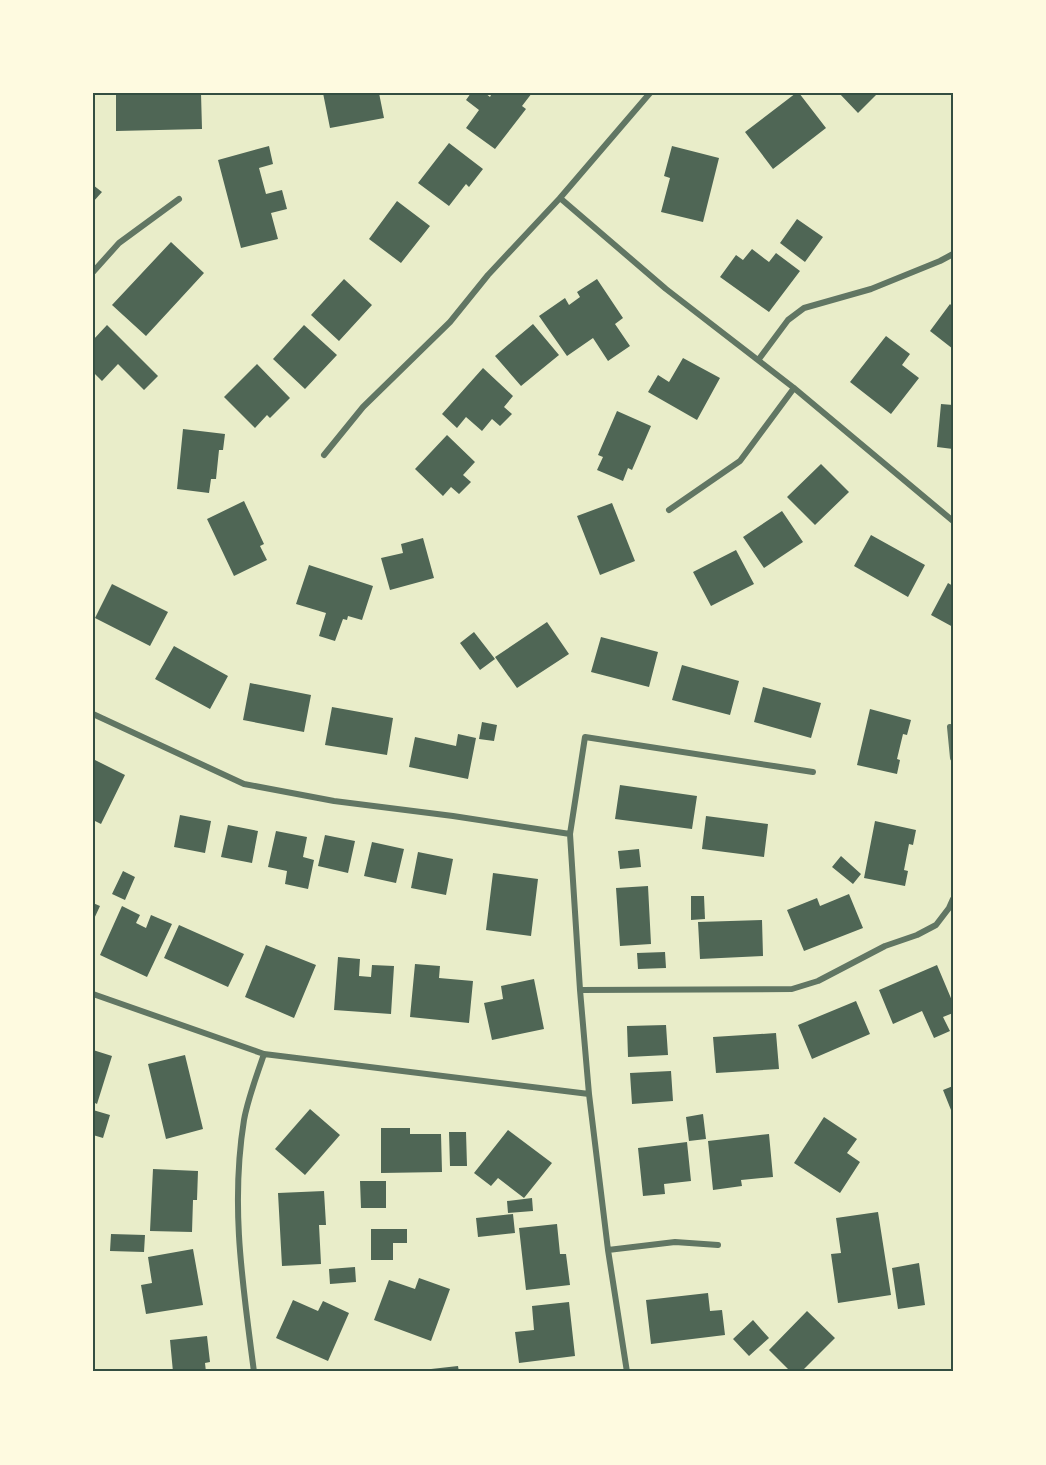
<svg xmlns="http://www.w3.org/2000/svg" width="1046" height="1465" viewBox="0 0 1046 1465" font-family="'IBM Plex Sans',sans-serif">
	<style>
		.building { fill: #4f6655 }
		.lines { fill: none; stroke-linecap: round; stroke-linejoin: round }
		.minor { stroke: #617663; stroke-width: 6 }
		.neatline { fill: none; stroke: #344e41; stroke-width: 2 }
	</style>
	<rect width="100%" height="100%" fill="#e9edc9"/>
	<path class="building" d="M116,93H201L202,129L116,131Z
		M323,93H379L384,118L330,128Z
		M471,93H485L490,97L492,93H532L522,106L526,109L495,149L466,128L479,110L466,100Z
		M796,93H799L826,128L773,169L745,132Z
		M839,93H878L858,113Z
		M449,143L483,169L469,187L466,184L449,206L418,183Z
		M269,146L273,164L259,168L266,194L282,190L287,209L271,213L278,239L241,248L218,160Z
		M672,146L719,158L703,222L661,212L670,178L664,176Z
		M93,185L102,192L93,202Z
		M397,201L430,226L401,263L369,239Z
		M797,219L823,237L805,262L780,243Z
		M171,242L204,273L146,336L112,305Z
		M752,249L769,262L776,253L800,271L769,312L720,277L736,255L743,260Z
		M344,279L372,305L339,341L311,315Z
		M597,279L623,318L615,324L630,346L608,361L593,338L567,356L539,316L565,298L569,305L580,297L577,292Z
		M950,304L953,307V349L930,331Z
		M533,324L559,355L521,386L495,356Z
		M107,325L158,376L144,390L118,364L102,381L93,372V340Z
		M304,325L337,355L305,389L273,359Z
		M886,336L910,354L902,365L919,378L891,414L850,382Z
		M683,358L720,378L697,420L648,392L658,375L669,382Z
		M257,364L290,398L270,418L267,415L255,428L224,397Z
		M483,368L513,396L504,407L512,414L500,426L492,419L482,431L466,417L457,428L442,414Z
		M941,404L953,405V449L937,447Z
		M617,411L651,426L632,470L628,468L623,481L597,470L603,457L598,455Z
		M183,429L225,434L223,450H219L216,479H211L209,493L177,489Z
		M447,435L475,462L463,475L471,482L459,494L451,487L443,496L415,469Z
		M821,464L849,492L815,525L787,497Z
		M244,501L264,544L260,546L267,560L234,576L207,519Z
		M612,503L635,561L600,575L577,516Z
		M782,511L803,542L764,568L743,537Z
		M871,535L925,565L908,597L854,566Z
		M423,538L434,578L390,590L381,558L403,553L401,544Z
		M736,550L754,584L711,606L693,572Z
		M309,565L373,586L362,620L348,616L347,620L343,619L335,641L319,636L326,613L296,604Z
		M948,583L953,586V627L931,615Z
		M112,584L168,612L150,646L95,618Z
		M547,622L569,654L517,688L495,657Z
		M474,632L495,659L480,670L460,643Z
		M601,637L658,652L649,687L591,672Z
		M174,646L228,676L210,709L155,679Z
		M682,665L739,681L730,715L672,700Z
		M250,683L311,695L304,732L243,720Z
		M763,687L821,703L811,738L754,722Z
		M332,707L393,718L387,755L325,745Z
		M870,709L911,720L907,735L903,734L897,759L900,760L897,774L857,765Z
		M482,722L497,725L494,741L479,739Z
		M458,734L476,738L468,779L409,767L415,737L456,746Z
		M93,759L125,775L101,824L93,820Z
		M620,785L697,796L692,829L615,819Z
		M180,815L211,821L205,853L174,847Z
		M706,816L768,824L764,857L702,849Z
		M875,821L916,830L913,845L909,844L904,870L908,871L905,886L864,878Z
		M228,825L258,831L252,863L221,857Z
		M276,831L307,837L303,857L314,860L308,889L285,884L287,871L268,867Z
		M325,835L355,841L348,873L318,866Z
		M372,842L404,849L396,883L364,876Z
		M639,849L641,867L620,869L618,851Z
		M418,852L453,859L446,895L411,888Z
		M841,856L861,874L853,884L832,867Z
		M123,871L135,877L125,900L112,894Z
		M493,873L538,879L531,936L486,930Z
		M648,886L651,944L620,946L616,888Z
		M849,894L863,928L804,951L787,910L817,898L820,906Z
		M691,896H704L705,919L691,920Z
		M93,903L100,906L93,921Z
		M122,906L140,915L136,923L146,928L151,915L172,924L147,977L100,955Z
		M762,920L763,956L700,959L698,922Z
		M179,925L244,954L228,987L164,958Z
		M266,945L316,965L294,1018L245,997Z
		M665,952L666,968L638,969L637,953Z
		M338,957L360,959L359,976L371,977L372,965L394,966L391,1014L334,1010Z
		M415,964L440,966L439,978L473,981L469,1023L410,1017Z
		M937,965L953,1003V1013L943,1017L950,1031L934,1038L922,1011L893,1024L879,990Z
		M534,979L544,1029L492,1040L484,1003L503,999L501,986Z
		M856,1001L870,1034L812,1059L798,1025Z
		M666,1025L668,1055L628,1057L627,1026Z
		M776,1033L779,1069L716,1073L713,1037Z
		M93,1050L112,1056L97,1104L93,1102Z
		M185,1055L203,1129L166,1139L148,1064Z
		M671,1071L673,1101L632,1104L630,1073Z
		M953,1086V1115L943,1090Z
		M310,1109L340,1135L305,1175L275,1149Z
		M93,1110L110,1115L103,1138L93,1135Z
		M703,1114L706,1139L689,1141L686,1117Z
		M824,1117L857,1139L847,1153L860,1162L840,1193L794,1163Z
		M381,1128H410V1134H441L442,1172L381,1173Z
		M508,1130L552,1163L524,1198L498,1178L491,1186L474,1173Z
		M449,1132H466L467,1166H450Z
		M769,1134L773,1177L741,1180L742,1186L713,1190L708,1141Z
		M687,1142L691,1181L664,1184L665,1194L643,1196L638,1148Z
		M153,1169L198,1171L197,1200H193L192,1232L150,1231Z
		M360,1181H386V1208H361Z
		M324,1191L326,1225H319L321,1264L282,1266L278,1193Z
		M532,1198L533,1211L508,1213L507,1201Z
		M878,1212L891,1295L838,1303L831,1254L841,1253L836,1218Z
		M513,1214L515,1233L478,1237L476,1218Z
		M557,1224L560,1254H566L570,1285L526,1290L519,1228Z
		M371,1229H407V1243H393V1260H371Z
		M111,1234L145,1235L144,1252L110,1251Z
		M193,1249L203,1305L146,1314L141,1285L152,1283L148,1257Z
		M919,1263L925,1305L898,1309L892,1268Z
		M355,1267L356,1282L330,1284L329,1269Z
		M419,1278L450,1289L431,1341L374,1320L389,1280L415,1289Z
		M708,1293L710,1311L722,1310L725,1335L651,1344L646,1300Z
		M293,1300L318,1311L323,1301L349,1313L328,1361L276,1338Z
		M569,1302L575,1356L519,1363L515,1332L534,1330L532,1306Z
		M807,1311L835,1338L801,1372H791L769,1350Z
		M753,1320L769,1338L749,1356L733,1339Z
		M207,1336L210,1362L205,1363L206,1372H173L170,1340Z
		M458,1366L459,1372H422V1370Z"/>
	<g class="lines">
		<path class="minor" d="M650,93L560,198L666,289L794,388L953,521
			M93,272L119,243L179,199
			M759,359L788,320L804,308L871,289L940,261L953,254
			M324,455L363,407L450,322L488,275L560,198
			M669,510L740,461L794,388
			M93,714L244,784L334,801L453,816L570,834
			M950,727L953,758
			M580,990L792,989L818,981L885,946L917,935L936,925L949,908L953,899
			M93,994L264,1054L589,1094
			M608,1250L675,1242L718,1245
			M254,1372C243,1286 230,1206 244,1120C248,1098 257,1075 264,1054
			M627,1372L608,1250L589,1094L580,990L570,834L585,737L813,772"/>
	</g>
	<rect width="1046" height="1465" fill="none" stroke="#fefae0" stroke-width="189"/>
	<rect x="94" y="94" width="858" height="1276" class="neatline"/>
</svg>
